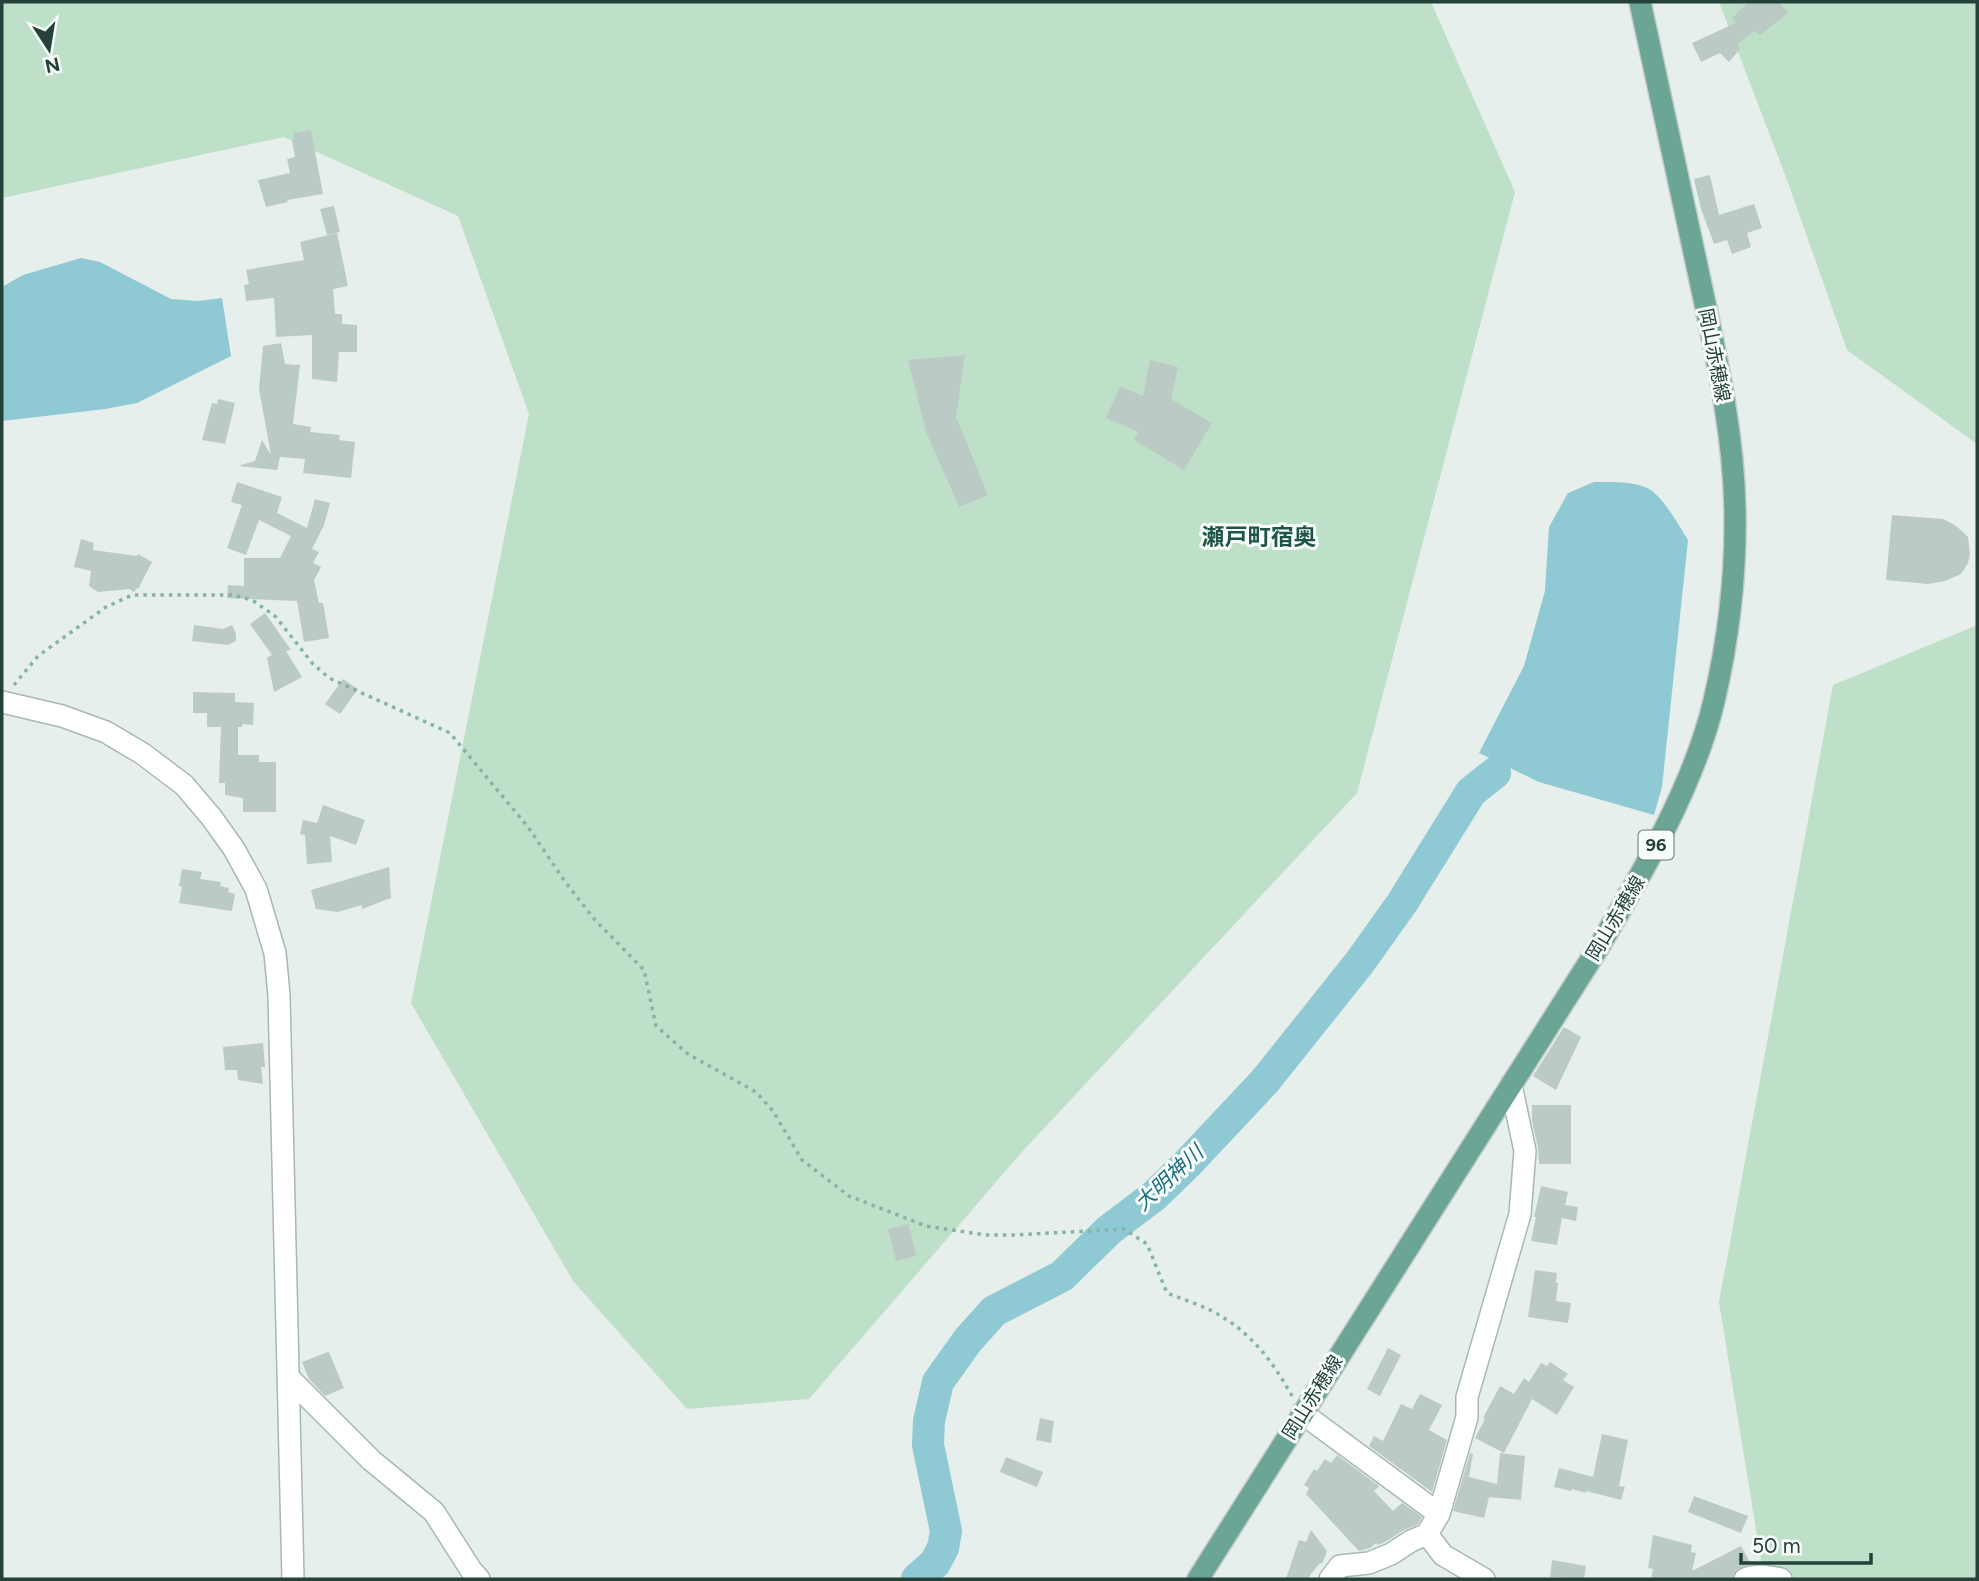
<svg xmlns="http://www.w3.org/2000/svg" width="1979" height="1581" viewBox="0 0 1979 1581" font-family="Figtree,'Noto Sans JP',sans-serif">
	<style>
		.green { fill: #bfe0c8 }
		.water { fill: #8ec9d4 }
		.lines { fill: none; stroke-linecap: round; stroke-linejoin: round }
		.stream { stroke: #8ec9d4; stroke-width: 5 }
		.river { stroke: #8ec9d4; stroke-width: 32 }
		.building { fill: #bbcac4 }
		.minor-casing { stroke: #a8b8b2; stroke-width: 24 }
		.major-casing { stroke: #c2cac8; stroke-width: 24 }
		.path { stroke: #86b3a5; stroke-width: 3.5; stroke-dasharray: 3.5 5; stroke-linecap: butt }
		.minor { stroke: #fff; stroke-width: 21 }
		.major { stroke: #6aa596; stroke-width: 21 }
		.labels { text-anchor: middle; stroke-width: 6; stroke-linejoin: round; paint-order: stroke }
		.shield { fill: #f7fbf9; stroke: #637a73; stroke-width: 2 }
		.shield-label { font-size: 18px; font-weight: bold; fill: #24423a }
		.street-label { font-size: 19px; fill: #24423a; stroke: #f7fbf9 }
		.water-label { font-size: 21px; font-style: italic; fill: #1c6f80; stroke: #f7fbf9 }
		.quarter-label { font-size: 23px; font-weight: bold; fill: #1f5548; stroke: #f7fbf9 }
	</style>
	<rect width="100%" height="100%" fill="#e6efeb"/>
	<path class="green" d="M2,2H1431L1515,192L1357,793L1021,1153L809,1399L687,1409L573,1281L411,1003L529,414L458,216L284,137L2,198Z
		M1719,2H1977V444L1847,350L1787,180Z
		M1977,625V1579H1764L1719,1302L1833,685Z"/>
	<path class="water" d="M81,258L100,262L171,299L198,301L222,298L231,356L137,403L105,409L2,421V287L23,275Z
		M1594,482C1611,482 1628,481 1645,487C1662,494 1678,524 1688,540L1662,787L1654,815L1539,782L1479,753L1524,666L1545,591L1549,527L1568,493Z"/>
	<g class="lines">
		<path class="stream" d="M1495,773L1506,761"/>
		<path class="river" d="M917,1579L935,1563L943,1548L946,1531L928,1445L929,1421L938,1382L968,1340L994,1311L1062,1276L1109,1230L1154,1196L1187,1164L1265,1081L1360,962L1402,903L1471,792L1495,773"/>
	</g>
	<path class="building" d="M1748,2H1779L1788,13L1760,35L1754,31L1737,45L1740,49L1729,62L1720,53L1701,62L1692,43L1736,23L1732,18Z
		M311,130L323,194L287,200L288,202L266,207L258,180L290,173L287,159L295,157L292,140H294L293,133Z
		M1710,175L1719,215L1754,204L1762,228L1747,233L1751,247L1732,254L1727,240L1714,244L1701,209L1694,179Z
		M334,206L340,232L327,235L320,209Z
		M337,233L348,286L333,289L335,314H342V324L357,325V352H339L337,382L312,379V335L276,337L274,298L246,301L244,285L249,284L246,270L304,260L300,242Z
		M281,343L285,364L300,365L293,424L311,427L310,432L340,435L339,440L355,442L351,478L303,473L305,459L280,457L277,470L238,466L255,461L262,440L271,455L259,389L263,346Z
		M965,355L956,417L988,495L959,507L926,432L908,360Z
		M1150,360L1178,367L1171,399L1212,423L1184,470L1134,440L1139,432L1106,418L1120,386L1143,396Z
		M218,399L235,403L225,444L202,440L212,403L217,404Z
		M237,482L282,497L277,513L307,528L315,499L330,503L324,525L312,549L319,552L313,563L321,567L314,580L319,603H323L329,638L304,642L297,601L227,598L228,585L244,586V558H280L291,536L259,520L246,555L227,548L242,505L231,502Z
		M1892,515L1943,519L1953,524L1961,530L1968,537L1970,554L1968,563L1961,574L1945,581L1928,584L1886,580Z
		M81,539L94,543L93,550L137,556L138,554L152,562L138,589L137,588L134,592L129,589L98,592L89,586L91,571L74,567Z
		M265,613L291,650L286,651L302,677L274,692L267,658L272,655L250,624Z
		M194,625L223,629L232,625L236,634V641L228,645L192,641Z
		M343,679L358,689L340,714L325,704Z
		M193,692L235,693V702L254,703L253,725L242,724V727H238V755H259V762H276V812H243V798L225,795V783H219L221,727H207V713H193Z
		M323,805L365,820L356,845L330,836L332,862L307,864L305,835L300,834L303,820L317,823Z
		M389,867L391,898L362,909V905L338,912L316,909L311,890Z
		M182,869L202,872L200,879L221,882L220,886L229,888L228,892L235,894L232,911L179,903L182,887L179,886Z
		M1564,1027L1581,1037L1556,1090L1533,1076Z
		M263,1043L265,1067H261L263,1084L238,1080L237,1070H225L223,1047Z
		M1532,1105H1571V1164H1539L1538,1148L1532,1121Z
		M1541,1186L1568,1192L1565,1205L1578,1207L1576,1221L1562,1218L1557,1245L1531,1241L1536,1217H1534Z
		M909,1224L916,1256L896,1261L888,1229Z
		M1535,1270L1557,1273L1556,1283H1558L1556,1301L1571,1303L1568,1323L1528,1317Z
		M1388,1348L1401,1355L1380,1396L1367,1389Z
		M328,1352H329L344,1388L325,1396L309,1379L302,1362Z
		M1550,1362L1568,1374L1563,1380L1574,1387L1557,1415L1532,1399L1504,1453L1475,1438L1485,1419L1483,1418L1500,1386L1514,1394L1524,1378L1529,1382L1541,1363L1547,1366Z
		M1420,1394L1442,1405L1429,1430L1447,1440L1432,1492L1369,1446L1374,1436L1383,1441L1401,1404L1412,1409Z
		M1040,1418L1054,1421L1051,1443L1036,1440Z
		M1602,1434L1628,1440L1619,1486L1625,1487L1621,1500L1586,1491V1493L1572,1489L1571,1491L1554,1487L1559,1468L1593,1477Z
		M1470,1453L1473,1454L1469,1477L1497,1484L1500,1453L1525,1456L1521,1500L1489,1497L1484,1518L1453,1511Z
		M1337,1455L1379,1486L1374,1491L1393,1511L1402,1503L1422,1517L1418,1524L1404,1530L1385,1542L1378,1545L1376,1543L1370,1548L1359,1551L1306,1494L1309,1488L1304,1485L1314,1469L1317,1471L1325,1459L1331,1463Z
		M1006,1457L1043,1472L1037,1487L1000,1472Z
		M1694,1496L1748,1516L1741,1533L1688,1512Z
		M1311,1530L1327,1551L1322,1564L1320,1563L1307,1579H1286L1299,1540L1306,1542Z
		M1653,1535L1692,1545L1691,1552L1696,1553L1692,1571L1741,1546L1751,1564L1736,1570L1732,1579H1651L1653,1569L1648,1568Z
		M1552,1560L1586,1566L1584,1579L1550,1577Z"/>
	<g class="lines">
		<g class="minor-casing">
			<path id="minor" d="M2,702L62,716L106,732L143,754L184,785L212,818L234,849L256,889L275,953L279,995L293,1579
				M288,1377L371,1460L434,1512L471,1570L479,1579
				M1302,1413L1439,1514
				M1427,1534L1443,1555L1484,1579
				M1330,1579L1340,1566L1369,1563L1391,1554L1411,1541L1427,1534L1439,1514L1467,1417V1397L1520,1214L1525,1151L1511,1085
				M1745,1579C1756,1574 1770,1577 1781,1579"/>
		</g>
		<g class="major-casing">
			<path id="major" d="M1198,1579L1600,945C1643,871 1694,786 1714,701C1728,641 1736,573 1735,512C1734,429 1714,347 1697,266C1678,178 1659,90 1640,2"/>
		</g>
		<path class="path" d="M14,685L38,656L106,607L132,595H233L252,600L275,616L313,664L329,678L450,733L528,827L566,883L595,920L644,970L656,1026L688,1054L756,1092L773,1111L802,1160L849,1196L926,1226L986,1235H1014L1124,1229L1147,1244L1167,1293C1182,1299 1198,1304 1212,1311C1250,1331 1272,1360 1292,1396"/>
		<use href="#minor" class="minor"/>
		<use href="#major" class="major"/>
	</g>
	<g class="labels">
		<rect class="shield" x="1638.5" y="830.5" width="35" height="29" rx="5"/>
		<g class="shield-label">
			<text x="1656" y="851">96</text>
		</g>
		<g class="street-label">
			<text transform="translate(1715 355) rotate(79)" y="7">岡山赤穂線</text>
			<text transform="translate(1615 918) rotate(-59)" y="7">岡山赤穂線</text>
			<text transform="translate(1312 1397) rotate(-58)" y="7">岡山赤穂線</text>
		</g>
		<g class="water-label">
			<text transform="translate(1169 1178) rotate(-43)" y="7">大明神川</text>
		</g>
		<g class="quarter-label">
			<text x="1259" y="545">瀬戸町宿奥</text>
		</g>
	</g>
	<rect width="1979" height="1581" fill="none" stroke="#24423a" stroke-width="7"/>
	<g transform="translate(49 49) rotate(168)" stroke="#f7fbf9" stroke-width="5" paint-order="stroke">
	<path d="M0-5L12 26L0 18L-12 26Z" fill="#24423a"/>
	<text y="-10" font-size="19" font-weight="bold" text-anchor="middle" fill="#24423a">N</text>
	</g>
	<path d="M1741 1553v10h130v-10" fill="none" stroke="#24423a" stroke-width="3.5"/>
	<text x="1752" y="1553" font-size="21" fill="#24423a" stroke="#f7fbf9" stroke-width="5" paint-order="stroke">50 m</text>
</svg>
